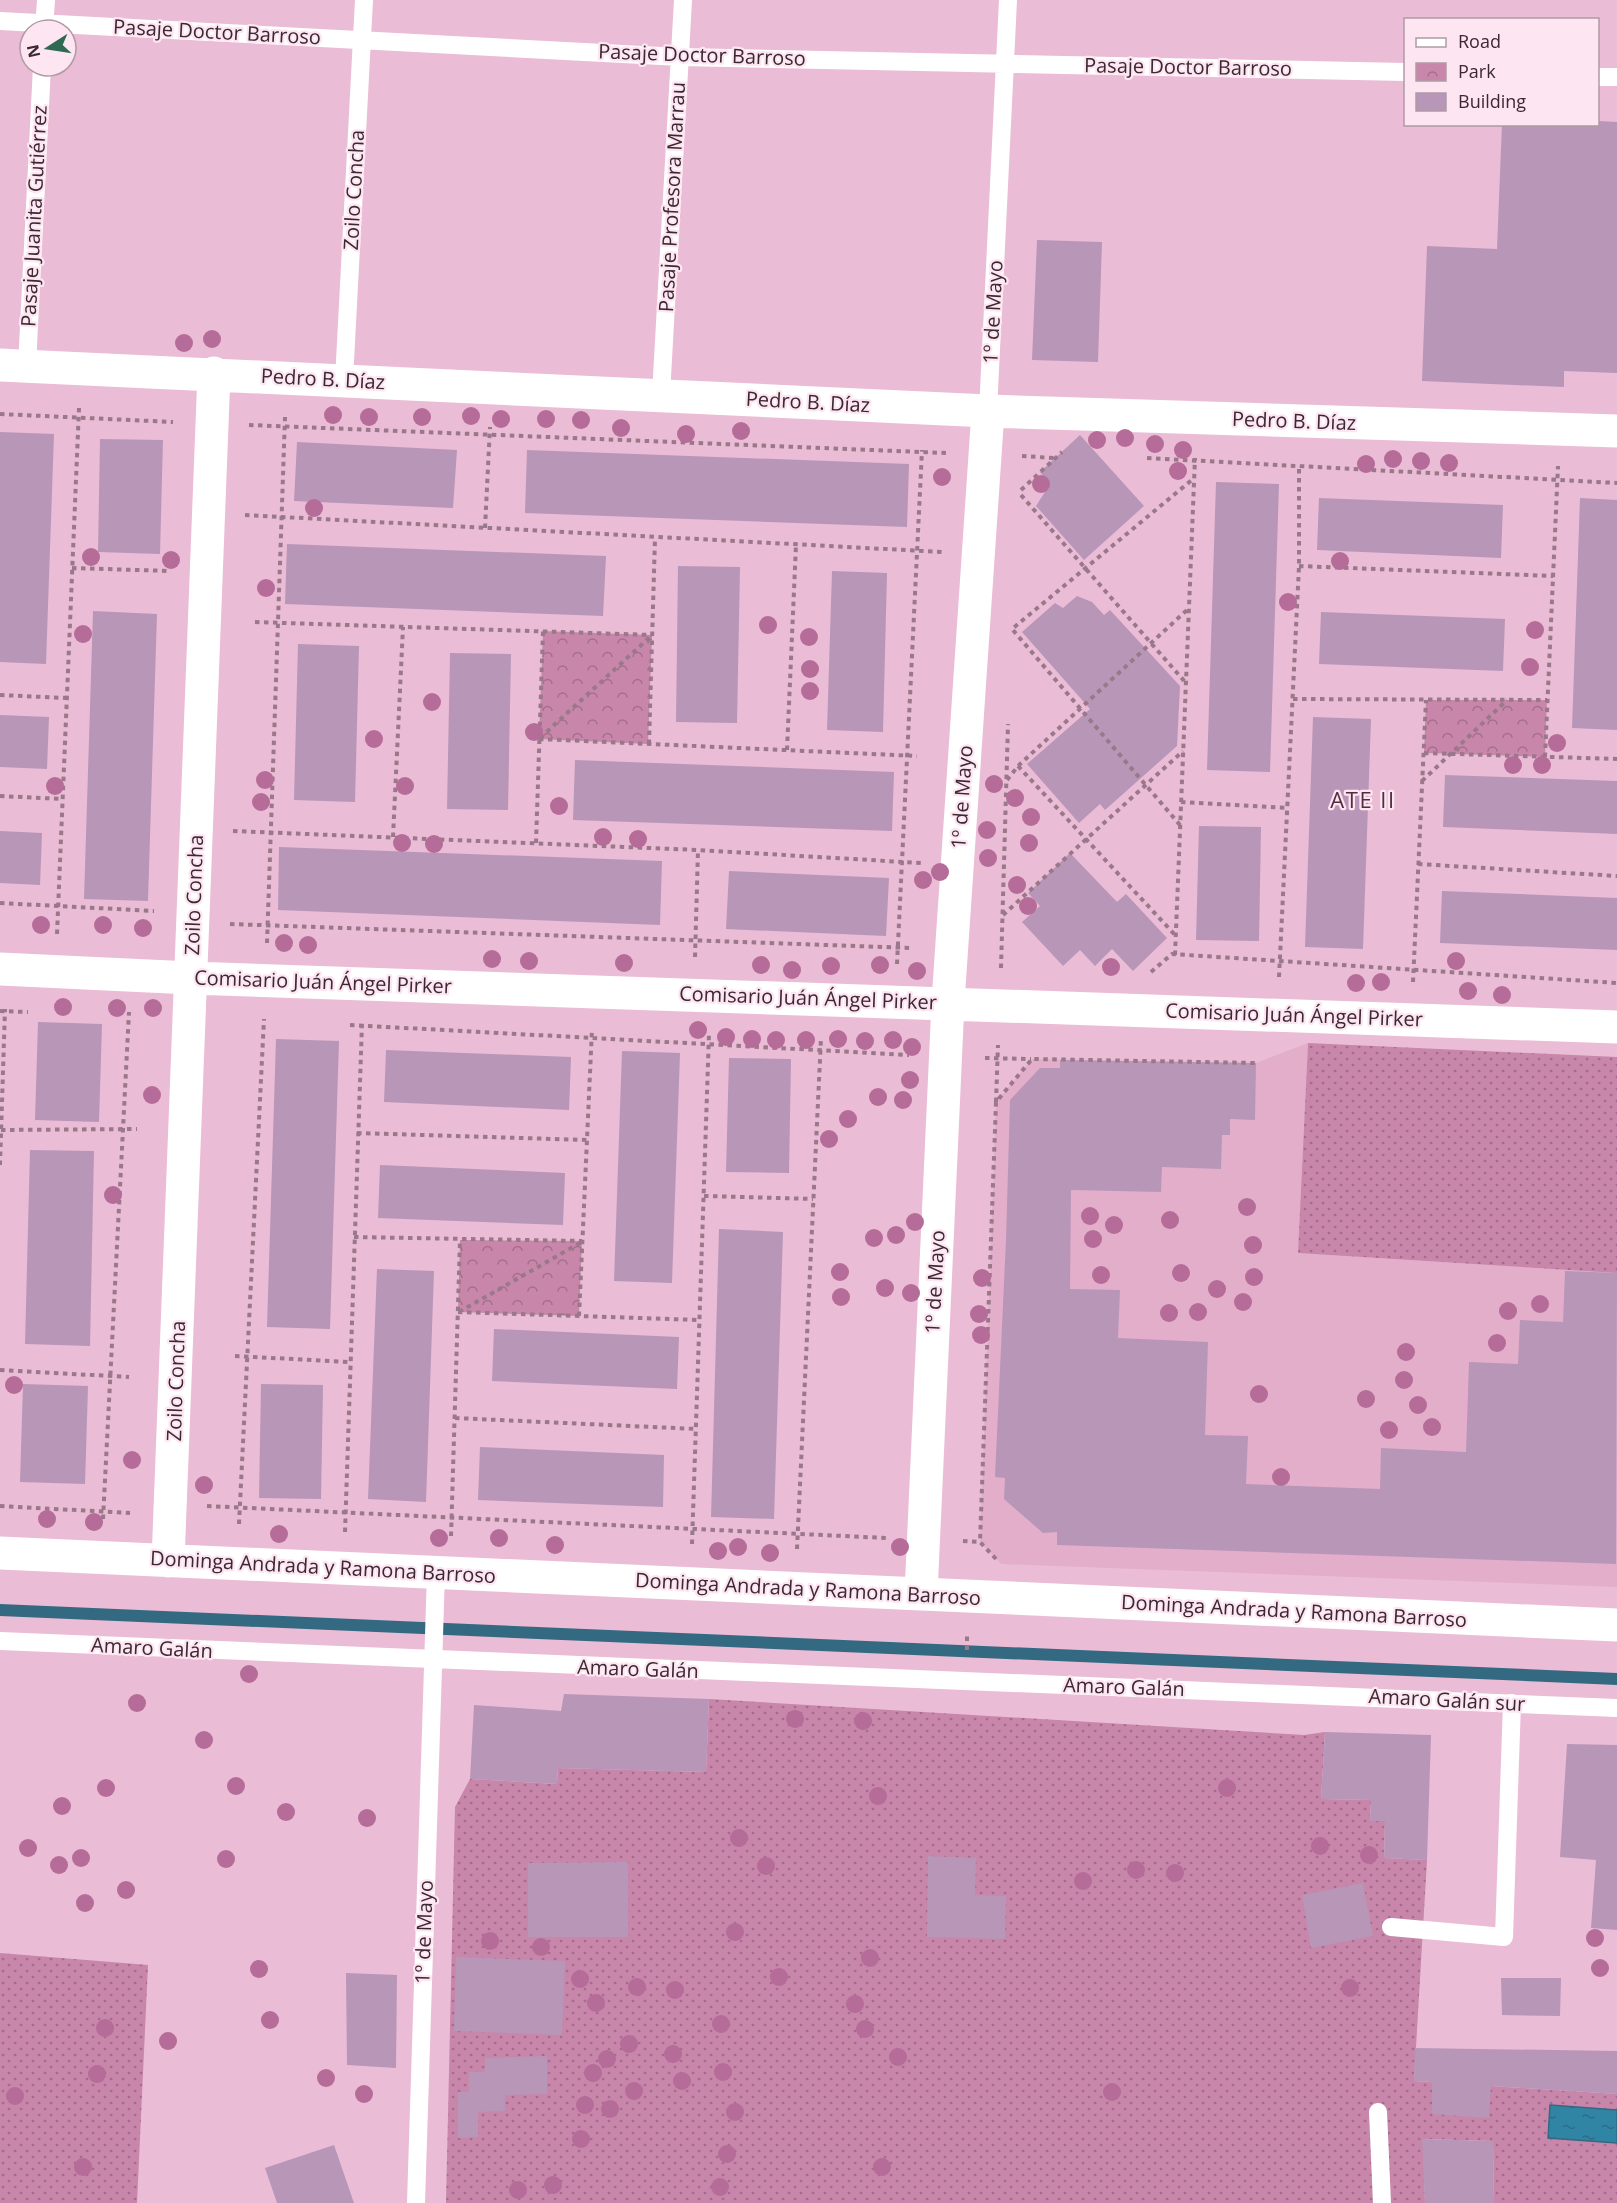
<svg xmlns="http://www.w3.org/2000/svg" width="1617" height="2203" viewBox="0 0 1617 2203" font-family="'Open Sans',sans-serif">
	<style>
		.built { fill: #e3aeca }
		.grass { fill: url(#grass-dots) }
		.park { fill: url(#park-crowns) }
		.water { fill: url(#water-ripples); stroke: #346982; stroke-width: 1.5 }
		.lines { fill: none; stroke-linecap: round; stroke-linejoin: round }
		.stream { stroke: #346982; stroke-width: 12 }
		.building { fill: #b896b8 }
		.path { stroke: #997889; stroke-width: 4; stroke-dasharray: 4.5 4.5; stroke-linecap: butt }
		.service { stroke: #fff; stroke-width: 18 }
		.minor { stroke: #fff; stroke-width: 33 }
		.tree { fill: #b66c98 }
		.labels { text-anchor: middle; stroke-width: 4.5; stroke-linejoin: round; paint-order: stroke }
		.street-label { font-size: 20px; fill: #3b2932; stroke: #fde5f1 }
		.quarter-label { font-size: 22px; letter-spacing: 1.5px; fill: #522d42; stroke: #fde5f1 }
	</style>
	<defs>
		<pattern id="grass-dots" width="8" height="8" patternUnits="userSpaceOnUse" patternTransform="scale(1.5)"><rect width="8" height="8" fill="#c886aa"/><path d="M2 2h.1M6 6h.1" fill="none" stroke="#a46e8b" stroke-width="1.8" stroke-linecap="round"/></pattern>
		<pattern id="park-crowns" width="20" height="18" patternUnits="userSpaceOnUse" patternTransform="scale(1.5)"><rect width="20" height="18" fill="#c886aa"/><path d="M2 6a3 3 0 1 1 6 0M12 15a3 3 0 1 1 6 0" fill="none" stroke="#a46e8b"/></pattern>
		<pattern id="water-ripples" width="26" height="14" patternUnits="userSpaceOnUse" patternTransform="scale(1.5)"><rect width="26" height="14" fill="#3185a4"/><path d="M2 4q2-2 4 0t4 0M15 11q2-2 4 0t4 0" fill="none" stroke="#2b6d86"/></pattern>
	</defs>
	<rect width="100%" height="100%" fill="#ebbcd5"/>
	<path class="built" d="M1308,1043L1298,1253L1617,1273V1587L1001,1564L980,1542L996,1102L1032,1059L1256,1063Z"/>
	<path class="grass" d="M1308,1043L1617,1057V1273L1298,1253Z
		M709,1699L1304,1735L1325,1732L1321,1799L1371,1800L1370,1821H1385L1384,1858L1427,1860L1414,2081L1617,2094V2203H1494L1493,2141L1423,2139L1425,2203H446L455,1807L470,1779L557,1784L558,1768L706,1772Z
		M0,1953L148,1965L137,2203H0Z"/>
	<path class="park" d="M543,631L652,635L648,744L539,739Z
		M1426,700H1547L1545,757L1424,753Z
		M460,1240L582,1241L579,1316L458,1312Z"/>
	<path class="water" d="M1550,2105L1617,2110V2143L1548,2138Z"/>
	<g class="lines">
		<path class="stream" d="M0,1610L1617,1679"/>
	</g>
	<path class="building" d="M1598,121L1617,122V373L1564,371V387L1422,381L1427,246L1497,249L1502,124H1598Z
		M1037,240L1102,242L1098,362L1032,360Z
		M0,432L54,434L46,664L0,662Z
		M1080,435L1144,506L1084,560L1036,506L1050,484L1040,472Z
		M100,439L163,440L160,554L98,552Z
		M297,442L457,450L453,508L294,501Z
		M527,450L909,464L907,527L525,513Z
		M1216,482L1279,484L1270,772L1207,770Z
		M1319,498L1503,505L1501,558L1317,550Z
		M1580,498L1617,500V730L1572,728Z
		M287,544L606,556L603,616L285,604Z
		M678,566L740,567L737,723L676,722Z
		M832,571L887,573L883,732L827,730Z
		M1077,596L1092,602L1104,615L1110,610L1180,686L1177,746L1105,810L1100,804L1079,823L1027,764L1090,709L1022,632L1055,603L1063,608Z
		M93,611L157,614L148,901L84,899Z
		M1321,612L1505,619L1503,671L1319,664Z
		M298,644L359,646L355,802L294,800Z
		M450,653L511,654L508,810L447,809Z
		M0,715L49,717L47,769L0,767Z
		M1313,717L1371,719L1363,949L1305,947Z
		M575,760L894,772L892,831L573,820Z
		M1445,775L1617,781V834L1443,827Z
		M1199,826L1261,827L1259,941L1196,940Z
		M0,831L42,833L40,885L0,883Z
		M279,847L662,861L660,925L278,910Z
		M1070,853L1117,902L1126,894L1167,938L1133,971L1112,949L1095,966L1080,950L1063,966L1022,922L1040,906L1028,893Z
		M729,871L889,878L886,936L726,929Z
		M1442,891L1617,898V950L1440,943Z
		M38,1022L102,1024L99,1122L35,1120Z
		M276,1039L339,1041L330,1329L267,1327Z
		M386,1050L571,1057L569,1110L384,1102Z
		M622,1051L680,1053L672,1283L614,1281Z
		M729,1058L791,1059L789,1173L726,1172Z
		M1060,1060L1256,1063L1255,1120L1230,1119V1135H1222L1221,1169L1162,1167L1161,1192L1071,1190L1070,1289L1120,1290L1118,1338L1208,1342L1205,1435L1248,1436L1246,1484L1380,1489L1381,1448L1466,1452L1469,1362L1518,1364L1520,1320L1563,1322L1565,1271L1617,1273L1616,1564L1057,1545V1532L1043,1533L1004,1499L1005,1478L995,1477L1006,1240L1010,1100L1040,1068H1060Z
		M30,1150L94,1151L90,1346L25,1344Z
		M380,1165L565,1173L563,1225L378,1218Z
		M719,1229L783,1232L774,1519L711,1517Z
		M377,1269L434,1271L426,1502L368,1499Z
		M494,1329L679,1337L677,1389L492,1381Z
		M23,1384L88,1386L85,1484L20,1482Z
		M261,1384L323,1385L321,1499L259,1498Z
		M480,1447L664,1455L663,1507L478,1500Z
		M564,1694L709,1699L706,1772L558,1768L557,1784L470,1779L474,1705L561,1711Z
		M1325,1732L1431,1735L1427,1860L1384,1858L1385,1821H1370L1371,1800L1321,1799Z
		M1567,1744L1617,1745V1930L1591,1928L1596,1860L1560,1857Z
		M928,1856L976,1858L975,1895L1006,1896L1005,1939L927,1937Z
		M628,1862V1937H528V1863Z
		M1363,1883L1373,1936L1311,1948L1302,1895Z
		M456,1957L565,1961L562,2035L454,2031Z
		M346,1973L397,1975L396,2068L347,2065Z
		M1501,1978H1561L1560,2016L1502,2015Z
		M1415,2048L1617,2051V2094L1491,2086L1489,2118L1432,2114V2082L1414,2081Z
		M547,2056V2094L505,2095V2111L478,2112V2137L458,2138V2092H469V2072H485V2058Z
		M1422,2139L1493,2141L1494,2203H1425Z
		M334,2145L354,2203H277L265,2168Z"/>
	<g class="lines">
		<path class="path" d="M0,414L173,422
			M249,425L946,453
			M1022,456L1054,458
			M1147,458L1617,483
			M1021,490L1062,452
			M1021,495L1186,683
			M245,515L942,552
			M485,528L490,427
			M1299,566L1553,576
			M72,568L170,571
			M255,622L652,635
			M0,695L66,698
			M1293,699L1547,700
			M540,738L651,636
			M539,739L917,756
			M649,744L655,538
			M787,750L796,545
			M1424,753L1617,759
			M1545,757L1558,466
			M1018,766L1176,936
			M1007,780L1018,766L1188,609
			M1422,781L1507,700
			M0,796L63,799
			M1181,802L1288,808
			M1180,825L1012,629L1193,479
			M233,831L698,850L921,863
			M393,837L403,627
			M536,843L543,631
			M1418,864L1617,876
			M0,903L154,911
			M1003,915L1183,751
			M230,924L912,948
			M57,934L79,408
			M267,943L285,417
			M1175,955L1195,458
			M695,957L698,850
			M897,964L922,450
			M1001,968L1008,724
			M1151,972L1172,954L1617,983
			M1279,977L1299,566V466
			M1413,982L1426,700
			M0,1011L28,1012
			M350,1025L909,1055
			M985,1058L1031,1059
			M996,1102L998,1045
			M1,1130L137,1129
			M357,1133L587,1140
			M0,1165L5,1009
			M704,1196L813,1199
			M354,1237L582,1241
			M458,1312L700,1320
			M459,1312L580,1243
			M579,1316L592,1029
			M235,1356L349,1362
			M0,1370L129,1377
			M455,1418L697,1429
			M0,1506L130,1513
			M207,1506L886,1538
			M103,1519L129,1012
			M239,1524L264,1019
			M345,1532L362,1023
			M451,1536L460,1240
			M963,1541L980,1542
			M692,1544L709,1033
			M797,1549L821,1038
			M996,1559L980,1542L996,1102L1032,1059L1256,1063
			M967,1650V1633"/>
		<path class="service" d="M0,21L680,57L1406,72
			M44,30L46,0
			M1598,77H1617
			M27,366L42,66
			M344,380L364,0
			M661,395L683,0
			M988,411L1008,0
			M0,1641C539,1666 1078,1683 1617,1708
			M1391,1927L1504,1937L1512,1703
			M1378,2112L1382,2203
			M416,2203L436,1573"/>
		<path class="minor" d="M0,365L988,411L1617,431
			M0,969L191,978L1617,1027
			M0,1553L1617,1625
			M168,1561L214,373
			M921,1594L948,1002L988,411"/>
	</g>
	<g class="tree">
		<circle cx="212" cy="339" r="9"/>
		<circle cx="184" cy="343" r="9"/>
		<circle cx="333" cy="415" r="9"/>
		<circle cx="471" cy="416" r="9"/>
		<circle cx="369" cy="417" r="9"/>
		<circle cx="422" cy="417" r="9"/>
		<circle cx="501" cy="419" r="9"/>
		<circle cx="546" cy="419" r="9"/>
		<circle cx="581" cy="420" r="9"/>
		<circle cx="621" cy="428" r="9"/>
		<circle cx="741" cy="431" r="9"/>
		<circle cx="686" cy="434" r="9"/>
		<circle cx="1125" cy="438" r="9"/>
		<circle cx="1097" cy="440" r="9"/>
		<circle cx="1155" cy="444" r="9"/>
		<circle cx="1183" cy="450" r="9"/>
		<circle cx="1393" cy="459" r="9"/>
		<circle cx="1421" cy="461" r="9"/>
		<circle cx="1449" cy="463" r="9"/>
		<circle cx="1366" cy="464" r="9"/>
		<circle cx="1178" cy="471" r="9"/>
		<circle cx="942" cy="477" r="9"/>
		<circle cx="1041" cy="484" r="9"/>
		<circle cx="314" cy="508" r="9"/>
		<circle cx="91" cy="557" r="9"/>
		<circle cx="171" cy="560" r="9"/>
		<circle cx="1340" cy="561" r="9"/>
		<circle cx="266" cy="588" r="9"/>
		<circle cx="1288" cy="602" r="9"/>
		<circle cx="768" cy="625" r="9"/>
		<circle cx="1535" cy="630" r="9"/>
		<circle cx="83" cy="634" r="9"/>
		<circle cx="809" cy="637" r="9"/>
		<circle cx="1530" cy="667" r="9"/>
		<circle cx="810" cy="669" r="9"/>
		<circle cx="810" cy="691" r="9"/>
		<circle cx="432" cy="702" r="9"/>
		<circle cx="534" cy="732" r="9"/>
		<circle cx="374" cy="739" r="9"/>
		<circle cx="1557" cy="743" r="9"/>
		<circle cx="1513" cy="765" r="9"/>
		<circle cx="1542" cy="765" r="9"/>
		<circle cx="265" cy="780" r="9"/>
		<circle cx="994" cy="784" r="9"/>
		<circle cx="55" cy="786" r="9"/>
		<circle cx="405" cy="786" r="9"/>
		<circle cx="1015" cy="798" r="9"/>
		<circle cx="261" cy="802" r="9"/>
		<circle cx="559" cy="806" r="9"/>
		<circle cx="1031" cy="817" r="9"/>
		<circle cx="987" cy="830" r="9"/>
		<circle cx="603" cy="837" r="9"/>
		<circle cx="638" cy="839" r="9"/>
		<circle cx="402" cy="843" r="9"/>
		<circle cx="1029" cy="843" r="9"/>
		<circle cx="434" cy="844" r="9"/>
		<circle cx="988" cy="858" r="9"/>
		<circle cx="940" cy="872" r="9"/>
		<circle cx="923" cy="880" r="9"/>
		<circle cx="1017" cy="885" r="9"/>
		<circle cx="1028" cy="906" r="9"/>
		<circle cx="41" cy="925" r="9"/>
		<circle cx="103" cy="925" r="9"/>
		<circle cx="143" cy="928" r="9"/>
		<circle cx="284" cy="943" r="9"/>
		<circle cx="308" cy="945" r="9"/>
		<circle cx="492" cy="959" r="9"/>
		<circle cx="529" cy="961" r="9"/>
		<circle cx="1456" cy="961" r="9"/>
		<circle cx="624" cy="963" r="9"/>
		<circle cx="761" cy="965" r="9"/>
		<circle cx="880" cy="965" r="9"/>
		<circle cx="831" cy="966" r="9"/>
		<circle cx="1111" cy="967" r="9"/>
		<circle cx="792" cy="970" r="9"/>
		<circle cx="917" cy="971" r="9"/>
		<circle cx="1381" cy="982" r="9"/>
		<circle cx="1356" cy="983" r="9"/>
		<circle cx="1468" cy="991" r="9"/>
		<circle cx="1502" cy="995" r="9"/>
		<circle cx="63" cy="1007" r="9"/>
		<circle cx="117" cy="1008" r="9"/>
		<circle cx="153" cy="1008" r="9"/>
		<circle cx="698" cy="1030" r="9"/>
		<circle cx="726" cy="1037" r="9"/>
		<circle cx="752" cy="1039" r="9"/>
		<circle cx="838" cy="1039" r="9"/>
		<circle cx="776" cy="1040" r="9"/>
		<circle cx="806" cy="1040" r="9"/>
		<circle cx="893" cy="1040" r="9"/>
		<circle cx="865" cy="1041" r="9"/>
		<circle cx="912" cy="1047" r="9"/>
		<circle cx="910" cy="1080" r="9"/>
		<circle cx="152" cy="1095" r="9"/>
		<circle cx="878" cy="1097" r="9"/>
		<circle cx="903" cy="1100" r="9"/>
		<circle cx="848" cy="1119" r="9"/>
		<circle cx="829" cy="1139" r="9"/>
		<circle cx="113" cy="1195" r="9"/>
		<circle cx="1247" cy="1207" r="9"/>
		<circle cx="1090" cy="1216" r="9"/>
		<circle cx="1170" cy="1220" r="9"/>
		<circle cx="915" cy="1222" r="9"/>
		<circle cx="1114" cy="1225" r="9"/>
		<circle cx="896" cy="1235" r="9"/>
		<circle cx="874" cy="1238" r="9"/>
		<circle cx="1093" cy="1239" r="9"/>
		<circle cx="1253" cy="1245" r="9"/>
		<circle cx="840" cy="1272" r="9"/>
		<circle cx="1181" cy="1273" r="9"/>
		<circle cx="1101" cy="1275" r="9"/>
		<circle cx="1254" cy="1277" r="9"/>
		<circle cx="982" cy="1278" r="9"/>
		<circle cx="885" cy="1288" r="9"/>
		<circle cx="1217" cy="1289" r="9"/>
		<circle cx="911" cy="1293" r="9"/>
		<circle cx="841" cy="1297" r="9"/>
		<circle cx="1243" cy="1302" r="9"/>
		<circle cx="1540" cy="1304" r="9"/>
		<circle cx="1508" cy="1311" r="9"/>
		<circle cx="1198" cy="1312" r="9"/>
		<circle cx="1169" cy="1313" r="9"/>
		<circle cx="979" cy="1314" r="9"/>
		<circle cx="981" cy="1335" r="9"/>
		<circle cx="1497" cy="1343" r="9"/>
		<circle cx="1406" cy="1352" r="9"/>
		<circle cx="1404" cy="1380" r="9"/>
		<circle cx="14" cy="1385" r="9"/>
		<circle cx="1259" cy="1394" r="9"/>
		<circle cx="1366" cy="1399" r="9"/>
		<circle cx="1418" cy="1405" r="9"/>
		<circle cx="1432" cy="1427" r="9"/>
		<circle cx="1389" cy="1430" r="9"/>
		<circle cx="132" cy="1460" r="9"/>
		<circle cx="1281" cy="1477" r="9"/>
		<circle cx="204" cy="1485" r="9"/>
		<circle cx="47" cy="1519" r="9"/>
		<circle cx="94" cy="1522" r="9"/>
		<circle cx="279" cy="1534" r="9"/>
		<circle cx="439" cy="1538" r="9"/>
		<circle cx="499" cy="1538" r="9"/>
		<circle cx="555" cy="1545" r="9"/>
		<circle cx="738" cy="1547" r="9"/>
		<circle cx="900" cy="1547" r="9"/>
		<circle cx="718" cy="1551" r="9"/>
		<circle cx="770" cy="1553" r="9"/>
		<circle cx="249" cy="1674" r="9"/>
		<circle cx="137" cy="1703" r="9"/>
		<circle cx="795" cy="1719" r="9"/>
		<circle cx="863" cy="1721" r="9"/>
		<circle cx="204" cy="1740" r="9"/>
		<circle cx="236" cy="1786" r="9"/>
		<circle cx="106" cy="1788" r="9"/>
		<circle cx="1227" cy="1788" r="9"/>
		<circle cx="878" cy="1796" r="9"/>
		<circle cx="62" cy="1806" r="9"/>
		<circle cx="286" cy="1812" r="9"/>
		<circle cx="367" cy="1818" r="9"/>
		<circle cx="739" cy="1838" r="9"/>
		<circle cx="1320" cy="1846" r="9"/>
		<circle cx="28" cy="1848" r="9"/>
		<circle cx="1369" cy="1855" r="9"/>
		<circle cx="81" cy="1858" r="9"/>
		<circle cx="226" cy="1859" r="9"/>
		<circle cx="59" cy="1865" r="9"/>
		<circle cx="766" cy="1866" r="9"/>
		<circle cx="1136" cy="1870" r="9"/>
		<circle cx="1175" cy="1873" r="9"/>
		<circle cx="1083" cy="1881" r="9"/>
		<circle cx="126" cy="1890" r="9"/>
		<circle cx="85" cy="1903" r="9"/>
		<circle cx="735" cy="1932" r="9"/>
		<circle cx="1595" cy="1938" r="9"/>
		<circle cx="490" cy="1941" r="9"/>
		<circle cx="541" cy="1947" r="9"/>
		<circle cx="870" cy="1958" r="9"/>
		<circle cx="1600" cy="1968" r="9"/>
		<circle cx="259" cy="1969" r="9"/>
		<circle cx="779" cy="1977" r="9"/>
		<circle cx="580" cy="1979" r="9"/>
		<circle cx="637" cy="1987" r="9"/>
		<circle cx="1350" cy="1988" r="9"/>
		<circle cx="675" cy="1990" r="9"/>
		<circle cx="596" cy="2003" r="9"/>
		<circle cx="855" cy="2004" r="9"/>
		<circle cx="270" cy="2020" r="9"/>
		<circle cx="721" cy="2024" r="9"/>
		<circle cx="105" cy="2028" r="9"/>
		<circle cx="865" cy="2029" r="9"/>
		<circle cx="168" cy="2041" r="9"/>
		<circle cx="629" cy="2044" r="9"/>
		<circle cx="673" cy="2054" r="9"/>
		<circle cx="898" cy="2057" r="9"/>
		<circle cx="607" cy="2059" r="9"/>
		<circle cx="723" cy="2072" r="9"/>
		<circle cx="593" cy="2073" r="9"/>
		<circle cx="97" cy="2074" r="9"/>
		<circle cx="326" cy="2078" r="9"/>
		<circle cx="682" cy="2081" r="9"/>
		<circle cx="634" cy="2091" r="9"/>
		<circle cx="1112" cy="2092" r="9"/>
		<circle cx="364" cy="2094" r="9"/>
		<circle cx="15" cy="2096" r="9"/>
		<circle cx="585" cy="2105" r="9"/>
		<circle cx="610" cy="2109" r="9"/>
		<circle cx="735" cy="2112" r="9"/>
		<circle cx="581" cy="2139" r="9"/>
		<circle cx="727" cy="2154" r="9"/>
		<circle cx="83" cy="2167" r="9"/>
		<circle cx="882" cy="2167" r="9"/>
		<circle cx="553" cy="2185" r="9"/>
		<circle cx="720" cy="2187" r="9"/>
		<circle cx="518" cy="2190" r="9"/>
	</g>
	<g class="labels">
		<g class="street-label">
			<text transform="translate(217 32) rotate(3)" y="7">Pasaje Doctor Barroso</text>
			<text transform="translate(702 55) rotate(2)" y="7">Pasaje Doctor Barroso</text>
			<text transform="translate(1188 67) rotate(1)" y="7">Pasaje Doctor Barroso</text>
			<text transform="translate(354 190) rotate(-87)" y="7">Zoilo Concha</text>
			<text transform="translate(672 197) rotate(-87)" y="7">Pasaje Profesora Marrau</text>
			<text transform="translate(34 216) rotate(-87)" y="7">Pasaje Juanita Gutiérrez</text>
			<text transform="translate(993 312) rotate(-87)" y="7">1º de Mayo</text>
			<text transform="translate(323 379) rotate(3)" y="7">Pedro B. Díaz</text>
			<text transform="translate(808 402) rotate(3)" y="7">Pedro B. Díaz</text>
			<text transform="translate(1294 421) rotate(2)" y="7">Pedro B. Díaz</text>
			<text transform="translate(962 797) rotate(-86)" y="7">1º de Mayo</text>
			<text transform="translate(194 895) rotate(-88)" y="7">Zoilo Concha</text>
			<text transform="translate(323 982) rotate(2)" y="7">Comisario Juán Ángel Pirker</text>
			<text transform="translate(808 998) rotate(2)" y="7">Comisario Juán Ángel Pirker</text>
			<text transform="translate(1294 1015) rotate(2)" y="7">Comisario Juán Ángel Pirker</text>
			<text transform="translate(935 1282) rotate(-87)" y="7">1º de Mayo</text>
			<text transform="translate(176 1381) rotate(-88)" y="7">Zoilo Concha</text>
			<text transform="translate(323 1567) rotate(3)" y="7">Dominga Andrada y Ramona Barroso</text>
			<text transform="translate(808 1589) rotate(3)" y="7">Dominga Andrada y Ramona Barroso</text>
			<text transform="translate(1294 1611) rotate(3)" y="7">Dominga Andrada y Ramona Barroso</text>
			<text transform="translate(152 1648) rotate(3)" y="7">Amaro Galán</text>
			<text transform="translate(638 1669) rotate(2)" y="7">Amaro Galán</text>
			<text transform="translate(1124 1687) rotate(2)" y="7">Amaro Galán</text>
			<text transform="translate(1447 1700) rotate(3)" y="7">Amaro Galán sur</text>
			<text transform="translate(424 1932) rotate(-88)" y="7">1º de Mayo</text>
		</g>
		<g class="quarter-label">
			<text x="1363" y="808">ATE II</text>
		</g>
	</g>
	<rect x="1404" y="18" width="195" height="108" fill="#fde5f1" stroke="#af9aa5" stroke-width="1.5"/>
	<rect x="1416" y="38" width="30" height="9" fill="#ffffff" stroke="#af9aa5" stroke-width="1.5"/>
	<text x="1458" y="48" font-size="18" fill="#3b2932">Road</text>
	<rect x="1416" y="63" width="30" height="18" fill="url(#park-crowns)" stroke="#af9aa5" stroke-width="1.5"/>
	<text x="1458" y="78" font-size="18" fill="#3b2932">Park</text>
	<rect x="1416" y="93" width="30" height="18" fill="#b896b8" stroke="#af9aa5" stroke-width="1.5"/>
	<text x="1458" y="108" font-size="18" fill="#3b2932">Building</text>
	<g transform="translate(48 48) rotate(258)"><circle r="28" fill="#fde5f1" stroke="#af9aa5" stroke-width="1.5"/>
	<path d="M0-4.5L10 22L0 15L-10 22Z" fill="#2e6952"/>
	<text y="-9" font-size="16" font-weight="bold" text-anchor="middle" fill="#3b2932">N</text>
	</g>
</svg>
